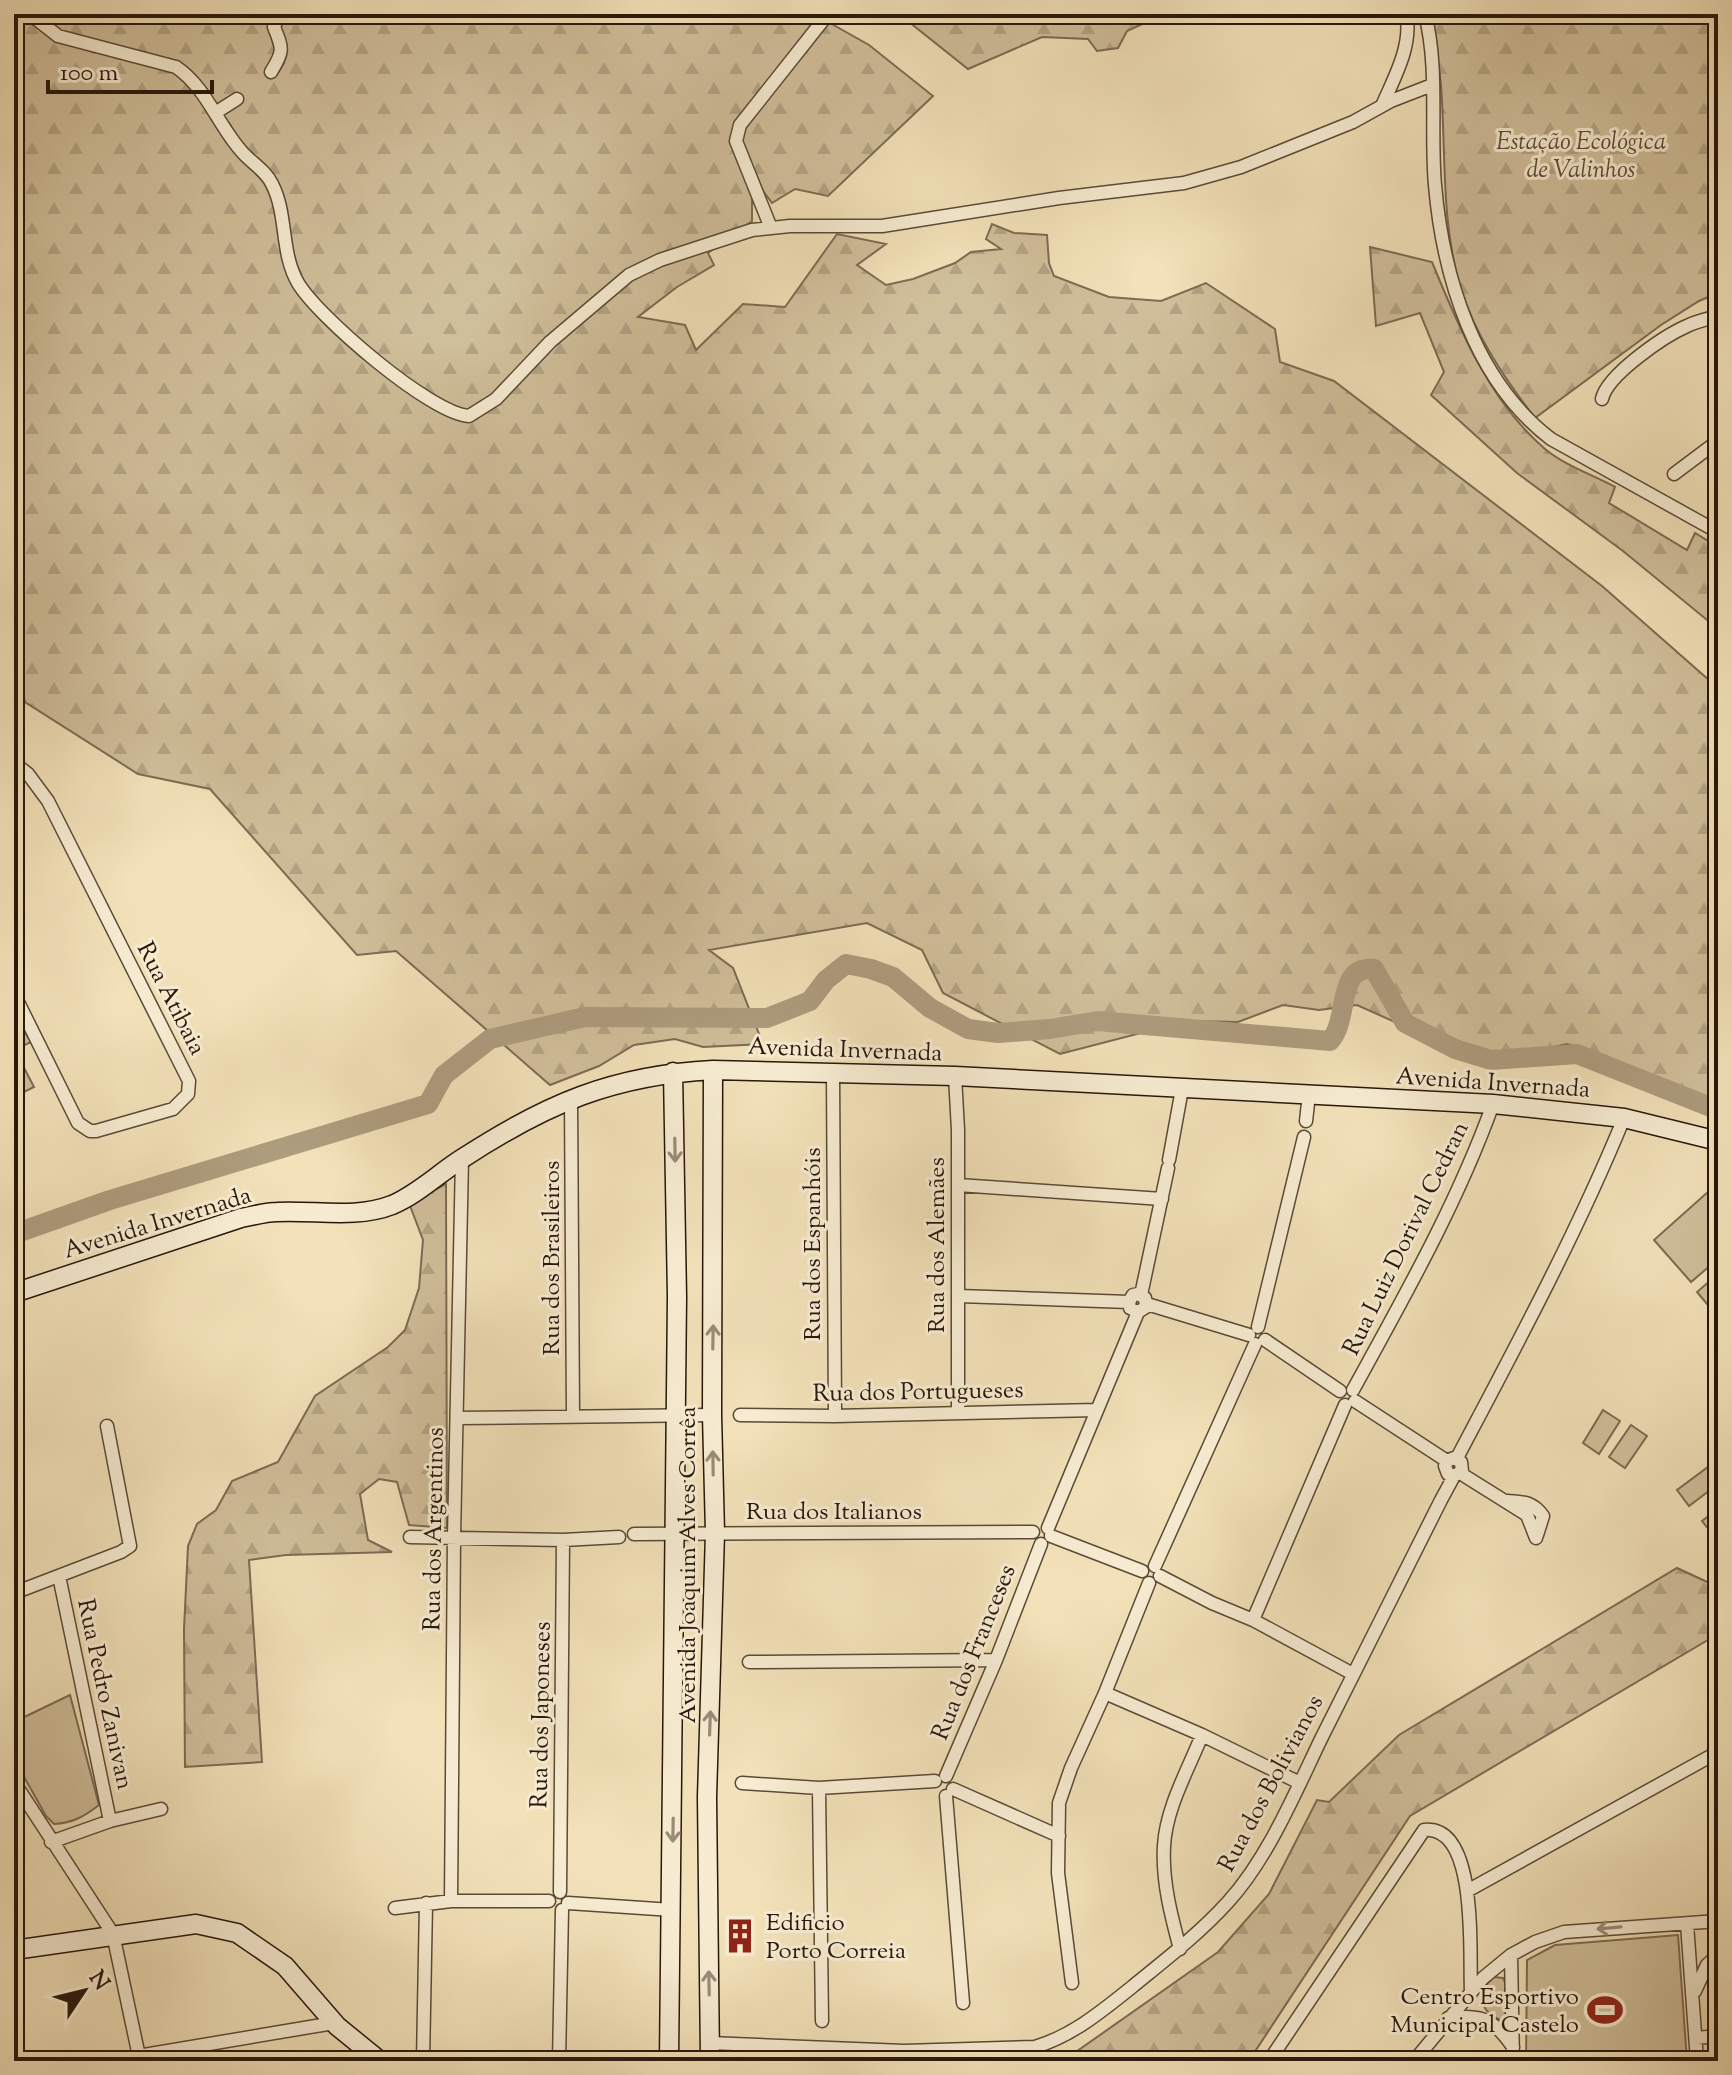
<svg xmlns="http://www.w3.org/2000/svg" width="1732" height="2075" viewBox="0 0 1732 2075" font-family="'Sorts Mill Goudy',serif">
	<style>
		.green { fill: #d0bf9b; stroke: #7c6b53; stroke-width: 2 }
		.forest { fill: url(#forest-firs); stroke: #7c6b53; stroke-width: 2 }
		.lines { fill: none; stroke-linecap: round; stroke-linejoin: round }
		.river { stroke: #ad9c7e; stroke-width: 20 }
		.street-casing { stroke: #5a4a36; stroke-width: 15 }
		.secondary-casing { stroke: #28170b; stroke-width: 21 }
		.street { stroke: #f7ecd2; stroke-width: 12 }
		.secondary { stroke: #f7ecd2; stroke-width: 18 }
		.oneway { stroke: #9a8c78 }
		.labels { text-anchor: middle; stroke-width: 6; stroke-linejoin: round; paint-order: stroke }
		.park-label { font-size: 24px; font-style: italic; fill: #5a4936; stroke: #f7ecd2 }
		.street-label { font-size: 24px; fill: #28170b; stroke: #f7ecd2 }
		.poi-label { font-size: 24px; fill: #28170b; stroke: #f7ecd2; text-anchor: start }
	</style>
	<defs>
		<pattern id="forest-firs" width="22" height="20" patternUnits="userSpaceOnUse" patternTransform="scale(2)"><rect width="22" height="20" fill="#d0bf9b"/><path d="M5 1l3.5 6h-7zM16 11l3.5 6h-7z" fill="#b3a384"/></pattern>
	</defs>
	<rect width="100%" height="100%" fill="#f2e1b9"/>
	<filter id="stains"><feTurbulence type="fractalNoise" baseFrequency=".0025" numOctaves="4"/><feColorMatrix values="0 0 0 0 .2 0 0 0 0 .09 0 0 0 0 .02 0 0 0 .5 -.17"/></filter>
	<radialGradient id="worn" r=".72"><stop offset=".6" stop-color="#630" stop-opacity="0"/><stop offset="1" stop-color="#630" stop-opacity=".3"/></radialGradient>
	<path class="green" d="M18,1056L34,1087L22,1093L14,1078V1058Z
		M1718,1183V1259L1691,1282L1654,1240Z
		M1718,1274V1317L1697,1292Z
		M1603,1410L1620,1421L1599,1454L1583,1443Z
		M1631,1425L1647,1436L1625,1468L1609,1457Z
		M1708,1467L1718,1480V1484L1689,1506L1677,1490Z
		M1718,1509V1533L1714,1536L1702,1521Z
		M70,1695L99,1805C85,1816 73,1823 54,1824L46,1816L14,1759V1722Z
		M1678,1935L1687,2061H1526L1527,1960L1555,1945Z
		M1494,1977L1503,1978L1505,1982L1506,2022C1481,2014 1473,1995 1494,1977Z"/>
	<path class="forest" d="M14,14H814L869,45L933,96L828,196L795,189L772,203L760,187L752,190V221L708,253L714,265L677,287L638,317L685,325L696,350L743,304L785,307L837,234L886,244L857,265L886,285L913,279L955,263L971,252L1001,249L986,239L992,224L1014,233L1047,235L1049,263L1054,276L1109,297L1161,301L1206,283L1275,329L1280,362L1334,381L1602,586L1718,688V1116L1699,1108L1606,1056L1567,1044L1484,1062L1357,1005L1319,1010L1283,1005L1238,1022L1187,1021L1060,1054L943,993L922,950L867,923L709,950L733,968L763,1044L703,1047L675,1039L634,1045L599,1066L550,1085L396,951L357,955L210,789L138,774L25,702L14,657V491L20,456L14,454Z
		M899,14H1164L1127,31L1118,48L1097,51L1088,39L1042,37L968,69Z
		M1431,14H1718V293L1699,301L1661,325L1535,418C1504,378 1475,335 1460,286C1441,222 1446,153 1441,86C1439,62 1434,38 1431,14Z
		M1370,247L1432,262C1459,328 1489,401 1545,449C1564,465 1593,475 1615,487L1609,503L1687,550L1695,533L1718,547V629L1623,551L1517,473L1431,395L1444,372L1420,313L1376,326Z
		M14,1015L31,1042L14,1050Z
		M446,1184L447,1528L409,1525L397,1482L379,1479L360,1494L368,1540L392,1552L286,1555L249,1560L262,1762L185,1767L184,1629L188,1546L197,1524L216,1510L232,1481L278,1462L315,1396L388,1347L405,1330L419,1288L423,1240L409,1203Z
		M1677,1568L1718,1587V1634L1410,1816L1252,2056L1228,2061H1063L1218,1952L1269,1894L1317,1800L1329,1802L1399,1735Z
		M725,2053L875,2059L876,2061H722Z"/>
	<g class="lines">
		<path class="river" d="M14,1234L110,1200L428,1104L444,1075L490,1039L585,1017L767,1018L810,1001L826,980L846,964L871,969L893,977L930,1008L968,1029L998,1033L1050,1029L1098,1021L1330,1041C1350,1020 1335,965 1374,969L1405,1023L1455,1049L1491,1060L1577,1054L1718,1110"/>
		<g class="street-casing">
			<path id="street" d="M30,14L58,36L176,67C207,88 218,126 243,153C252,163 266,171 272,184C288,215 280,252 298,283C318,317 431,414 469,416L496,399L550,342L629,275L660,260L752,230L790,226H882L1059,198L1184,183L1241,167L1353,122L1391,101L1432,85
				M1425,14C1439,68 1430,130 1435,185C1443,278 1475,381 1551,439L1718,532
				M271,72C284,51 283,49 274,27L279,14
				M1382,106C1394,78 1413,45 1406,14
				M215,113L237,99
				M771,228L736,141L740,125L828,14
				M1602,399C1607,375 1664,336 1687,326C1697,321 1708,319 1718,316
				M1674,474L1718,441
				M14,763L28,774L48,801L189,1081L188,1094L173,1109L96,1131H90L78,1123L14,994
				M833,1072L835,1416
				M955,1076L958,1130V1413
				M571,1098L573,1417
				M1306,1121L1309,1094
				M1169,1160L1182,1089
				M958,1185L1162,1199
				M1141,1295L1168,1168
				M959,1296L1129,1302
				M1147,1304L1249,1335
				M1258,1327L1304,1137
				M1265,1340L1340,1391
				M1353,1390C1404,1297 1457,1204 1493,1104
				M1355,1401L1447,1461
				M740,1415L835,1416L1096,1410
				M457,1418L712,1415
				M1457,1458C1516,1346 1576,1235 1624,1118
				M1460,1473L1527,1515L1536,1538
				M1508,1501C1524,1502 1533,1502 1543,1516L1537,1535
				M1048,1528L1138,1312L1146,1307L1145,1298L1138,1294L1133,1295L1129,1302L1130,1308L1138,1312
				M634,1534L1033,1532
				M1051,1536L1142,1571
				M410,1537L563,1540L619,1537
				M1155,1566L1255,1344
				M59,1576L110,1821
				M1160,1576L1212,1603L1253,1620L1353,1674
				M14,1593L121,1552L130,1546L107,1426
				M1253,1620L1345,1405
				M749,1662L996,1660
				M1105,1693L1202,1735L1300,1783
				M946,1776L996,1660L1041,1544
				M14,1782L113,1934L140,2061
				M742,1783L819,1788L935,1781
				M819,1788L822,2021
				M953,1789L1059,1836
				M946,1796L963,2003
				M51,1842L110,1821L161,1809
				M1467,1891L1718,1752
				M560,1892L563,1540
				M451,1901L454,1537L462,1159
				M568,1903L672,1910
				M395,1908L451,1901H549
				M1687,1924L1697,2061
				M1180,1949C1171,1915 1162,1881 1164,1846C1166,1808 1188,1770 1202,1735
				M1511,1955L1513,2061
				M1072,1983L1058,1873L1059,1803L1071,1768L1105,1693L1149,1583
				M1695,1991L1707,1965L1718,1955
				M1448,2018C1483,2015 1493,2018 1513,2047
				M1696,2038L1718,2036
				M710,2043L904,2051L1035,2047C1072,2036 1102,2011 1132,1987C1165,1960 1199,1934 1228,1902C1268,1858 1295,1793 1321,1739C1361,1659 1401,1580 1441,1500L1454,1476L1462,1471L1461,1462L1454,1458L1447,1461L1445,1466L1448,1474L1454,1476
				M108,2061L334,2023
				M423,2061L426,1903
				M559,2061L562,1910
				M1269,2061L1424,1830C1479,1824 1469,1955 1471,1991
				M1414,2061L1483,1978L1511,1955L1535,1942L1564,1932L1718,1921"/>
		</g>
		<g class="secondary-casing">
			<path id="secondary" d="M14,1293L241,1218C253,1216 265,1212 277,1212C315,1210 356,1219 392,1205C418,1194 439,1173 463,1158C546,1104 613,1075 713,1070L955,1076L1493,1104L1624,1118L1718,1141
				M14,1950L196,1924L237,1933L285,1966L337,2026L380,2061
				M669,2061L677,1297L673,1072
				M710,2061L707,1797L715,1533L712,1415L713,1070"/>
		</g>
		<use href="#street" class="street"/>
		<use href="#secondary" class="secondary"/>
	</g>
	<defs><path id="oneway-shaft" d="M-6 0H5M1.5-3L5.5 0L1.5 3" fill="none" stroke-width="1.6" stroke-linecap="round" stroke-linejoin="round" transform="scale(2)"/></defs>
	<g class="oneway">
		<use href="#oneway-shaft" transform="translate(675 1150) rotate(89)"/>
		<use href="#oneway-shaft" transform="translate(713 1337) rotate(-89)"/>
		<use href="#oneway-shaft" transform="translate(713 1463) rotate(-91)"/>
		<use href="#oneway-shaft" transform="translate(710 1723) rotate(-88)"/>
		<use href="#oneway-shaft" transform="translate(673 1830) rotate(91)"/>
		<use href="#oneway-shaft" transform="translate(1609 1928) rotate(175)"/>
		<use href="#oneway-shaft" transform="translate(709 1983) rotate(-91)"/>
	</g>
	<defs>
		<g id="building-bare" transform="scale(2.76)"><path d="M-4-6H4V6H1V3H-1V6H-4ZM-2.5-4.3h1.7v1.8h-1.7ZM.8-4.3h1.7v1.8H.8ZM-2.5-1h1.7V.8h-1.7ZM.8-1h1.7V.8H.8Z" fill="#8f2418" stroke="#f7ecd2" stroke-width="2.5" paint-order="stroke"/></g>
		<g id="stadium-bare" transform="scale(2.76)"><path d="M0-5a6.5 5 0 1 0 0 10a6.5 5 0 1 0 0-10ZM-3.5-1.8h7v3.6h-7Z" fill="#8f2418" stroke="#f7ecd2" stroke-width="2.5" paint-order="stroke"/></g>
	</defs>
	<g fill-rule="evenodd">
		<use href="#building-bare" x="740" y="1936"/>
		<use href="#stadium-bare" x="1605" y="2010"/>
	</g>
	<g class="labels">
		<g class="park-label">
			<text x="1581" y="149">Estação Ecológica<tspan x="1581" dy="28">de Valinhos</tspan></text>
		</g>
		<g class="street-label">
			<text transform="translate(172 998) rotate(63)" y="8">Rua Atibaia</text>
			<text transform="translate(845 1049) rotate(2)" y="8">Avenida Invernada</text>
			<text transform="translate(1493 1082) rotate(4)" y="8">Avenida Invernada</text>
			<text transform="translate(157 1222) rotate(-17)" y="8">Avenida Invernada</text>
			<text transform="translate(1405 1238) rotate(-64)" y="8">Rua Luiz Dorival Cedran</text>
			<text transform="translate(812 1244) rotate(-90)" y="8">Rua dos Espanhóis</text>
			<text transform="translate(936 1245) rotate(-90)" y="8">Rua dos Alemães</text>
			<text transform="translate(551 1258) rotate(-90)" y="8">Rua dos Brasileiros</text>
			<text transform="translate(918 1391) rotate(-1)" y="8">Rua dos Portugueses</text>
			<text x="834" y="1519">Rua dos Italianos</text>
			<text transform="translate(433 1529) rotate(-89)" y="8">Rua dos Argentinos</text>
			<text transform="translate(687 1565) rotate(-90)" y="8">Avenida Joaquim Alves Corrêa</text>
			<text transform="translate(973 1652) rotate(-68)" y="8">Rua dos Franceses</text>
			<text transform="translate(106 1694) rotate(78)" y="8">Rua Pedro Zanivan</text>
			<text transform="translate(540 1715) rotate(-89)" y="8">Rua dos Japoneses</text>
			<text transform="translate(1270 1783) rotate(-62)" y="8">Rua dos Bolivianos</text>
		</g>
		<g class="poi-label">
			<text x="766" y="1930">Edificio<tspan x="766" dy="28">Porto Correia</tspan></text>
			<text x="1579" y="2004" text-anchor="end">Centro Esportivo<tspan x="1579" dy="28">Municipal Castelo</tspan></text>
		</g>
	</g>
	<rect width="1732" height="2075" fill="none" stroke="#f2e1b9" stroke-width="48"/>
	<rect x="16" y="16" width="1700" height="2043" fill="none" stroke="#28170b" stroke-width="4"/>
	<rect x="24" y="24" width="1684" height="2027" fill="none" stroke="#28170b" stroke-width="2"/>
	<g transform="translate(84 1991) rotate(55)" stroke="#f7ecd2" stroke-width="6" paint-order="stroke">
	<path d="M0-6L14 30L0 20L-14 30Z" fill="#28170b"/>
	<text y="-12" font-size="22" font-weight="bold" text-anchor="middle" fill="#28170b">N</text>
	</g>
	<path d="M48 80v12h164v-12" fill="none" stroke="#28170b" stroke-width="4"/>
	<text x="60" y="80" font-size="24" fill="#28170b" stroke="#f7ecd2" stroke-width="6" paint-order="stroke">100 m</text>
	<rect width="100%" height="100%" filter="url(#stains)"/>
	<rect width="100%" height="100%" fill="url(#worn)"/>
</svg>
